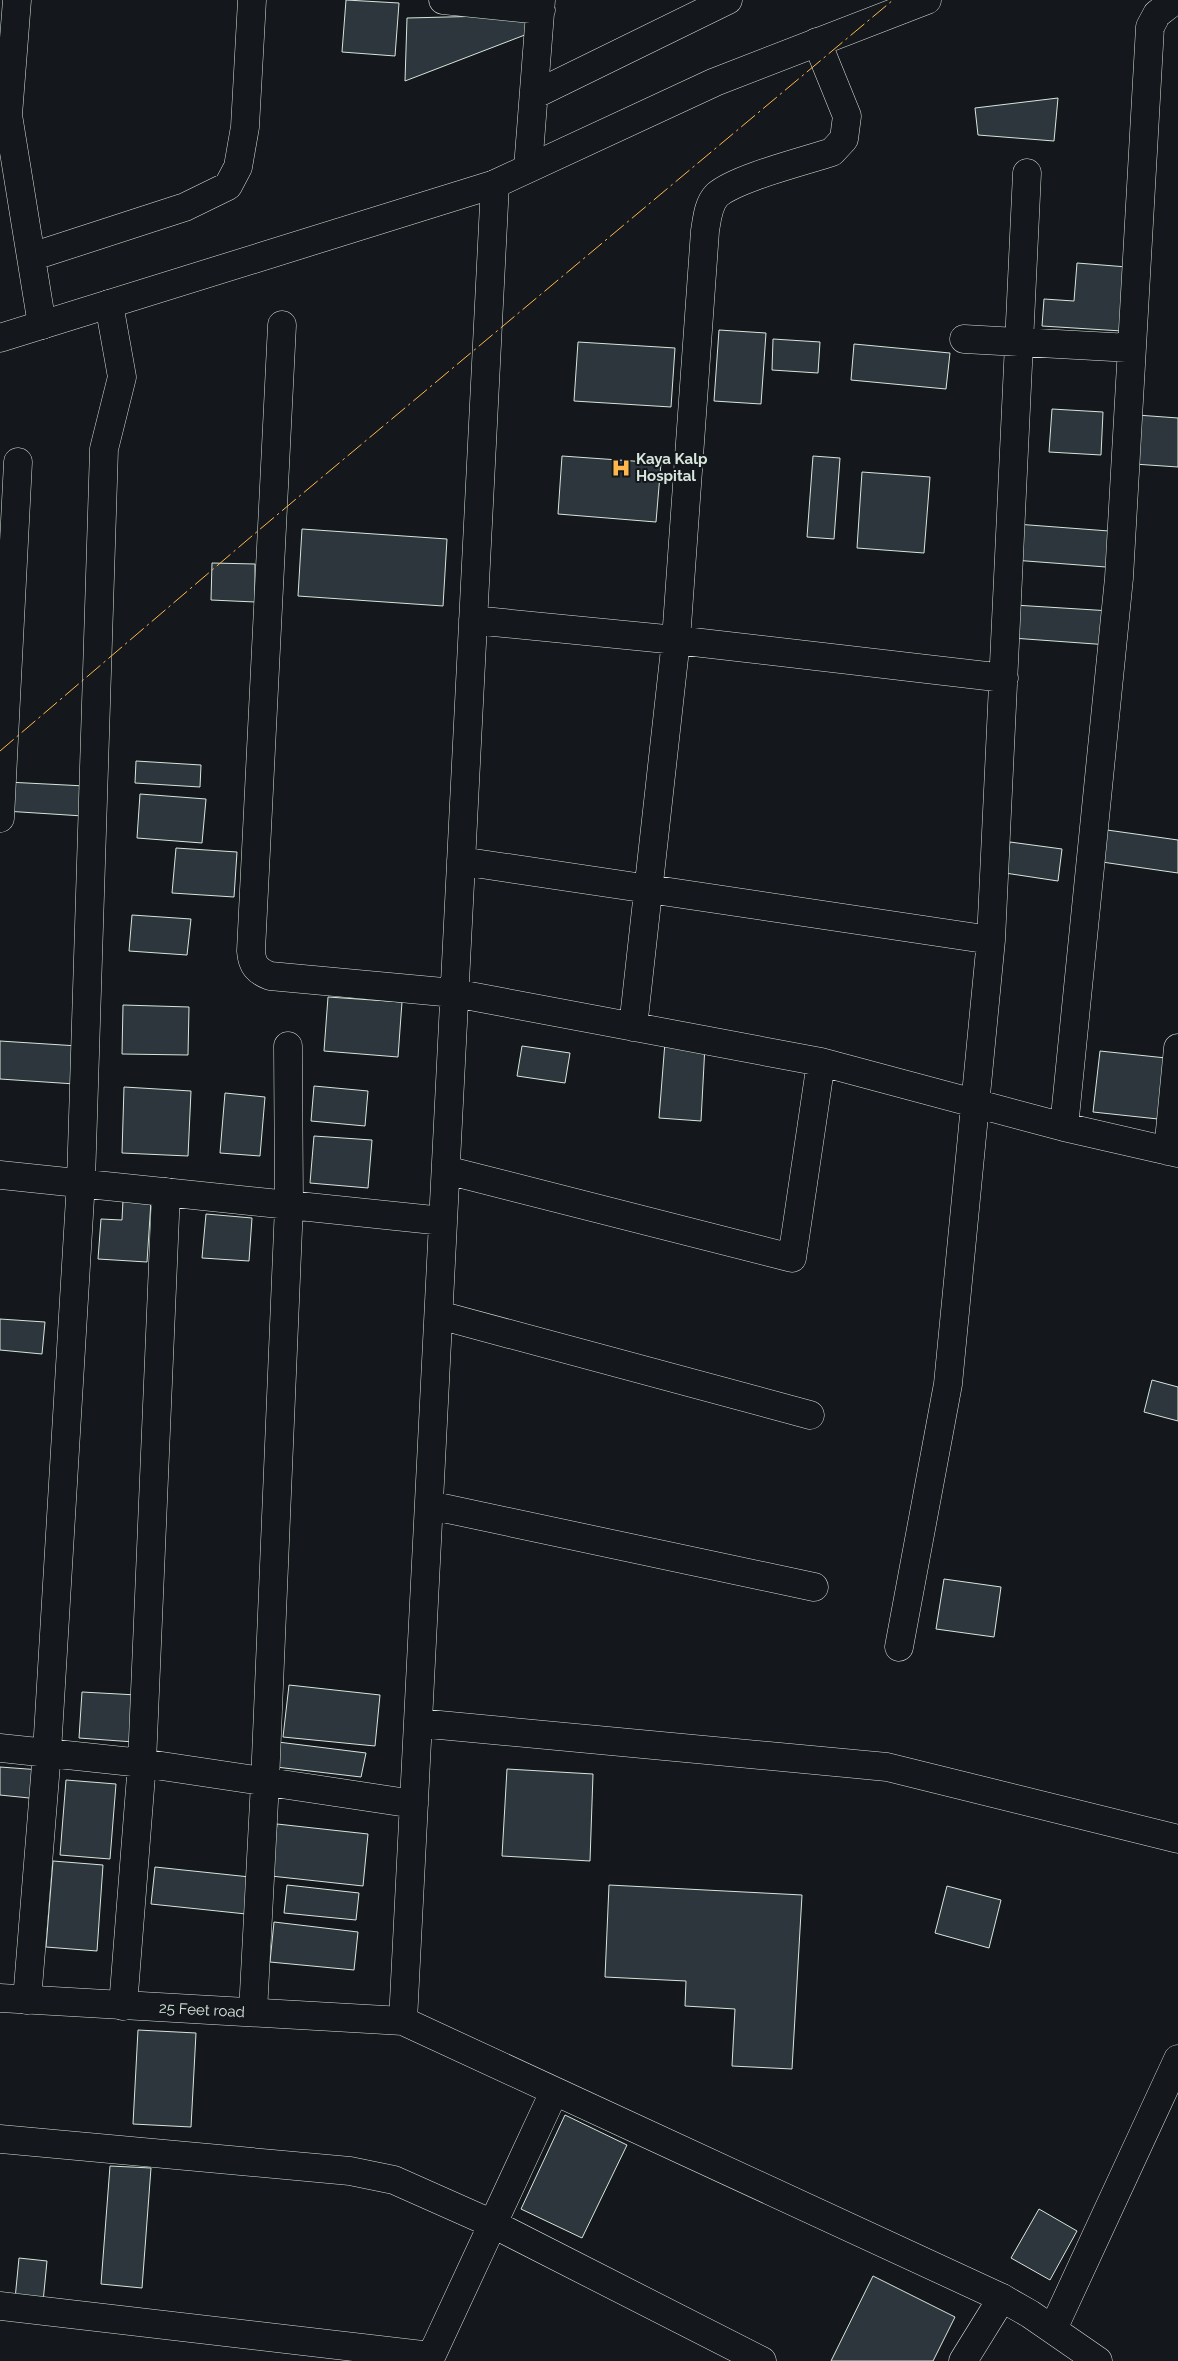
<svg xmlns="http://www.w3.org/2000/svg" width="1178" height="2361" viewBox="0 0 1178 2361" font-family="Raleway,sans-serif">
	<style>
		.building { fill: #2c363c; stroke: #d8e6dc }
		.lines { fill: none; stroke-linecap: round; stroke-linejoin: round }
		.minor-casing { stroke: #d8e6dc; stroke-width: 29 }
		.tertiary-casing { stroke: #d8e6dc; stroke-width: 29 }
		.minor { stroke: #14181c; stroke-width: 28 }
		.tertiary { stroke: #14181c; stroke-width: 28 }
		.power { stroke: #ffb74d; stroke-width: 1; stroke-dasharray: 18 4 2.5 4; stroke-linecap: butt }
		.labels { text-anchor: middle; stroke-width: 4; stroke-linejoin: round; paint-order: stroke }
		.poi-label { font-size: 15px; font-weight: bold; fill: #d8e6dc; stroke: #14181c; text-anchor: start }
		.street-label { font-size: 15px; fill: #d8e6dc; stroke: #14181c }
	</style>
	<rect width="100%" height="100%" fill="#14181c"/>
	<path class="building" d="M346,0L399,3L395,56L342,52Z
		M528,15L530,33L405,81L407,18Z
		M1058,98L1054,141L978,135L975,108Z
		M1077,263L1127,267L1122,331L1042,326L1044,299L1074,301Z
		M719,330L766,333L761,404L714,401Z
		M773,339L820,342L818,373L772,370Z
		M578,342L675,348L671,407L574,401Z
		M854,344L950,353L946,389L851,380Z
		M1052,409L1103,412L1101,455L1049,452Z
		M1137,415L1178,418V467L1134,464Z
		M562,456L661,463L656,522L558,514Z
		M813,456L840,458L834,539L807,537Z
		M862,472L930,477L924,553L857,548Z
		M1016,524L1109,531L1106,567L1013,560Z
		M302,529L447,539L443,606L298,596Z
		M212,563L255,564V602L211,600Z
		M1014,605L1111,611L1109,645L1012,638Z
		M136,761L201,765L200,787L135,783Z
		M7,782L85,786L83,816L5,811Z
		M140,794L206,799L202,843L137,838Z
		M1100,829L1178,840V873L1095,861Z
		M1010,842L1062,849L1058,881L1005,873Z
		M176,848L237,852L234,897L172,893Z
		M132,915L191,919L187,955L129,951Z
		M328,997L402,1002L398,1057L324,1051Z
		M123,1005L189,1007L188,1055L122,1054Z
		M0,1041L78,1046L75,1084L0,1079Z
		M665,1042L705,1045L701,1121L659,1118Z
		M522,1046L570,1053L565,1083L517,1076Z
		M1100,1051L1166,1058L1158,1119L1093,1112Z
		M314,1086L368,1091L365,1126L311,1121Z
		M124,1087L191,1091L188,1156L122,1153Z
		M225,1093L265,1097L260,1156L220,1153Z
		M314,1136L372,1140L368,1188L310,1183Z
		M123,1200L151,1201L147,1262L98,1259L101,1219L122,1220Z
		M206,1214L252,1218L249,1261L202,1258Z
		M0,1319L45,1322L42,1354L0,1350Z
		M1152,1380L1178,1387V1421L1144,1412Z
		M944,1579L1001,1587L994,1637L936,1629Z
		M289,1685L380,1695L375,1746L283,1737Z
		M82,1692L137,1695L134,1742L79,1738Z
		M278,1742L366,1753L361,1777L276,1767Z
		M0,1767L41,1770L39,1799L0,1795Z
		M507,1769L593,1774L590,1861L502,1856Z
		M66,1780L116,1784L110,1859L60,1855Z
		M277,1824L368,1834L363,1886L271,1876Z
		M53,1861L103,1865L97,1951L46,1947Z
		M155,1867L250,1877L246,1914L151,1904Z
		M287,1885L359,1893L356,1920L284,1913Z
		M609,1885L802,1895L792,2069L732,2066L735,2009L685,2006L686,1981L605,1977Z
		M947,1886L1001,1900L989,1948L935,1933Z
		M274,1922L358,1932L354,1970L270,1962Z
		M138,2030L196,2033L191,2127L133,2124Z
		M565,2115L627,2145L582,2238L521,2209Z
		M110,2166L151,2168L142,2288L101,2284Z
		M1039,2209L1077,2231L1050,2280L1011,2258Z
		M19,2258L47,2261L43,2302L15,2299Z
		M873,2276L955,2317L933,2361H831Z"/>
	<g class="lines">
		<g class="minor-casing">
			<path id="minor" d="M17,0L8,115L42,325
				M443,0L541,10
				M534,95L728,0
				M528,168L541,0
				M31,257L185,207L228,186L238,167L245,127L252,0
				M282,325L251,951C252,965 257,971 270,976L454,993L821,1062L1064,1127L1178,1153
				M964,339L1131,348
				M473,620L676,640L1004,678
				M0,818L18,462
				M461,861L991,940
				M633,1027L676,640L705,231C707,219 708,204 717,195C736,178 805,161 832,152L844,139L847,116L817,42
				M1064,1127L1119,578L1150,27L1157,14L1175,0
				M1168,1151L1178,1048
				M446,1170L792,1258L821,1062
				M0,1175L443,1221
				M439,1315L810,1415
				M429,1505L814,1587
				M899,1647L948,1384L991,940L1027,173
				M418,1723L887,1767L1178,1839
				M0,1748L142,1763L414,1804
				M27,2000L47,1752L81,1181L104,449L122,377L109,304
				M123,2006L142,1763L166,1192
				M253,2012L265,1782L289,1205L288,1046
				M403,2021L495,184
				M0,2139L350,2171L394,2180L493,2224L762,2361
				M0,2306L431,2356
				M1053,2329L1178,2059
				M429,2361L554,2092
				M963,2361L1002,2298"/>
		</g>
		<g class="tertiary-casing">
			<path id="tertiary" d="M0,338L495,184L715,82L927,0
				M0,1998L403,2021L1002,2298L1030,2314L1098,2361"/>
		</g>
		<use href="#minor" class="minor"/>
		<use href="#tertiary" class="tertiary"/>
		<path class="power" d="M0,751L259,530L893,0"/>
	</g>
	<defs>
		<g id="hospital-bare" transform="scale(1.5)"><path d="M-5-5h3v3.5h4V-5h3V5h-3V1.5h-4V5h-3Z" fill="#ffb74d" stroke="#14181c" stroke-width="2.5" paint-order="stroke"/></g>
	</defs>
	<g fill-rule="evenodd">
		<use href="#hospital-bare" x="621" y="468"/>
	</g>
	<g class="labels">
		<g class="poi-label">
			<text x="636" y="464">Kaya Kalp<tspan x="636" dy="17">Hospital</tspan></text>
		</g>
		<g class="street-label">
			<text transform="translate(202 2010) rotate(3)" y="5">25 Feet road</text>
		</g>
	</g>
</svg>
